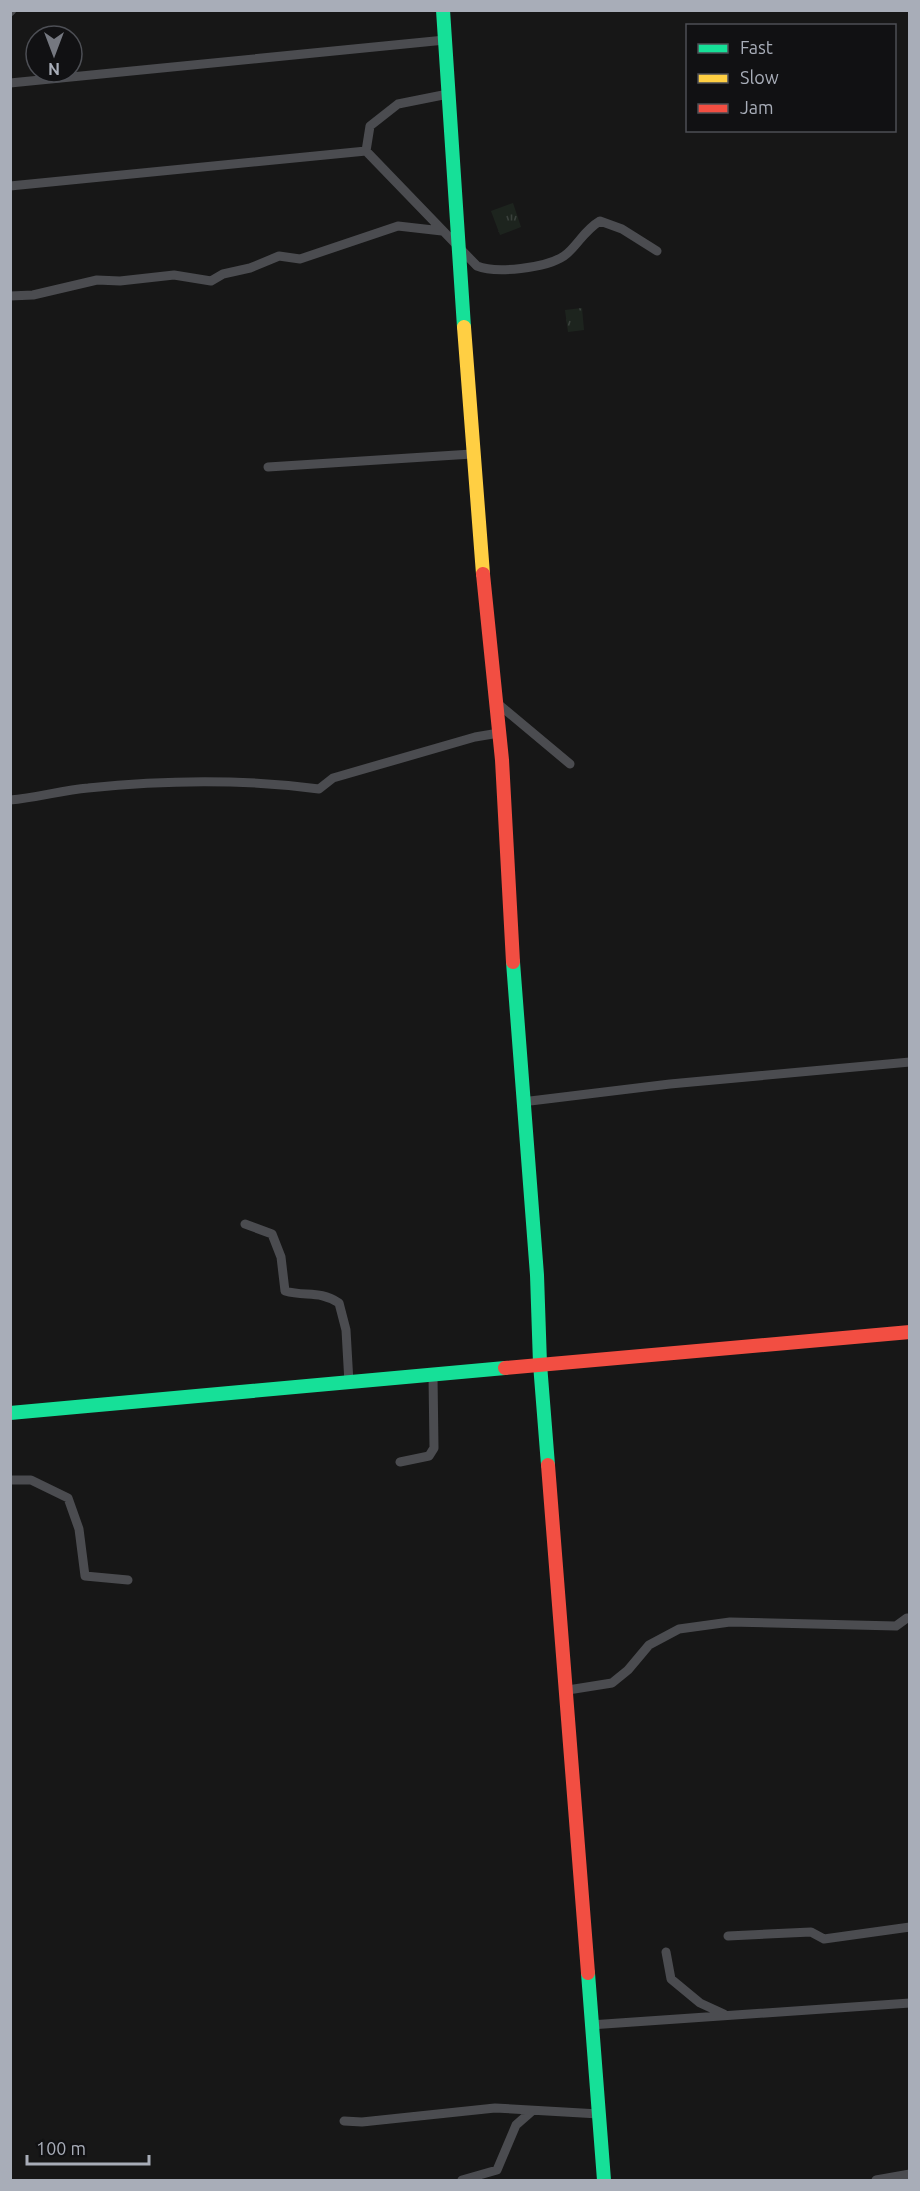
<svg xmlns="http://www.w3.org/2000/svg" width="920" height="2191" viewBox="0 0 920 2191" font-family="Ubuntu,sans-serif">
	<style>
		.grass { fill: url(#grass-tufts) }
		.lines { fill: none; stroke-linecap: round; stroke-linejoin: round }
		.street { stroke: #4b4c50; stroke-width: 9 }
		.fast { stroke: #16e098; stroke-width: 14 }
		.slow { stroke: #ffcf43; stroke-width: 14 }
		.jam { stroke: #f24e42; stroke-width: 14 }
	</style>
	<defs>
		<pattern id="grass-tufts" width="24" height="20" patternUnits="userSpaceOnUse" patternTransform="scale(1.5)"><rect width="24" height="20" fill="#1d241e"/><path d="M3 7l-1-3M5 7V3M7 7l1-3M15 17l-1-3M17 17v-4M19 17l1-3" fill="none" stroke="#3b413d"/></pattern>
	</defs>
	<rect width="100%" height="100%" fill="#171717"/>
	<path class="grass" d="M513,203L521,227L500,235L491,211Z
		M582,308L584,330L568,332L565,310Z"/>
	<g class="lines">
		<path class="street" d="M10,12L12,10
			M10,83L445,40
			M448,94L398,104L370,126L366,151L477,266C496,274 546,268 564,256C577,247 583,231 600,221L622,229L657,251
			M10,186L366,151
			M10,296L33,295L97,280L120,281L174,275L211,281L223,274L250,268L279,256L300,259L398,226L442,231
			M268,467L472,454
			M497,703L570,764
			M10,800C37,798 62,790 88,788C164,780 244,779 319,789L333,778L475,737L499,733
			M522,1102L670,1084L910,1062
			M245,1224L272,1234L281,1257L285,1291C306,1297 319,1290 339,1303L346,1330L349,1383
			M400,1462L429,1456L434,1448L433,1376
			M10,1480H31L68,1498L79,1529L85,1576L128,1580
			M568,1690L612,1683L628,1670L649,1645L679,1629L730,1622L896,1626L907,1618
			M728,1936L811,1932L824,1939L910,1927
			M666,1952L671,1979L700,2003L724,2014
			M590,2025L910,2003
			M344,2121L362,2122L495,2108L599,2114
			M462,2180L497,2170L516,2125L532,2111
			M876,2180L910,2174"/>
		<path class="fast" d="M443,10L464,327
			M513,962L537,1275L540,1364L548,1465
			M10,1413L505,1368
			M588,1973L604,2180"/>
		<path class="slow" d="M464,327L483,574"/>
		<path class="jam" d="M483,574L502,760L513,962
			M505,1368L910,1332
			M548,1465L588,1973"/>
	</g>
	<rect width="920" height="2191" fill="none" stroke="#a8adb8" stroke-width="24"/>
	<rect x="686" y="24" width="210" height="108" fill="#111113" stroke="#4d4f55" stroke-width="1.5"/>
	<rect x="698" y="44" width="30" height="9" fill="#16e098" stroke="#4d4f55" stroke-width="1.5"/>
	<text x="740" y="54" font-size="18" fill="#a8adb8">Fast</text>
	<rect x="698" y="74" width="30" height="9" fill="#ffcf43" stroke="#4d4f55" stroke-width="1.5"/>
	<text x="740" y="84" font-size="18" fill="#a8adb8">Slow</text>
	<rect x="698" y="104" width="30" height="9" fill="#f24e42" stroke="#4d4f55" stroke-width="1.5"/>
	<text x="740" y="114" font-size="18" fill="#a8adb8">Jam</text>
	<g transform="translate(54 54) rotate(180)"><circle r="28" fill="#111113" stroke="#4d4f55" stroke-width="1.5"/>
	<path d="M0-4.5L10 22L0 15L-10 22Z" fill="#757880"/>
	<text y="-9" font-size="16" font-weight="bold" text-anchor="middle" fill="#a8adb8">N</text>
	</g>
	<path d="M27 2155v9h122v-9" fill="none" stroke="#a8adb8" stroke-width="3"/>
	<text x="36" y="2155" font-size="18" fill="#a8adb8" stroke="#111113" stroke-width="4.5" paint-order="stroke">100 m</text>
</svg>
